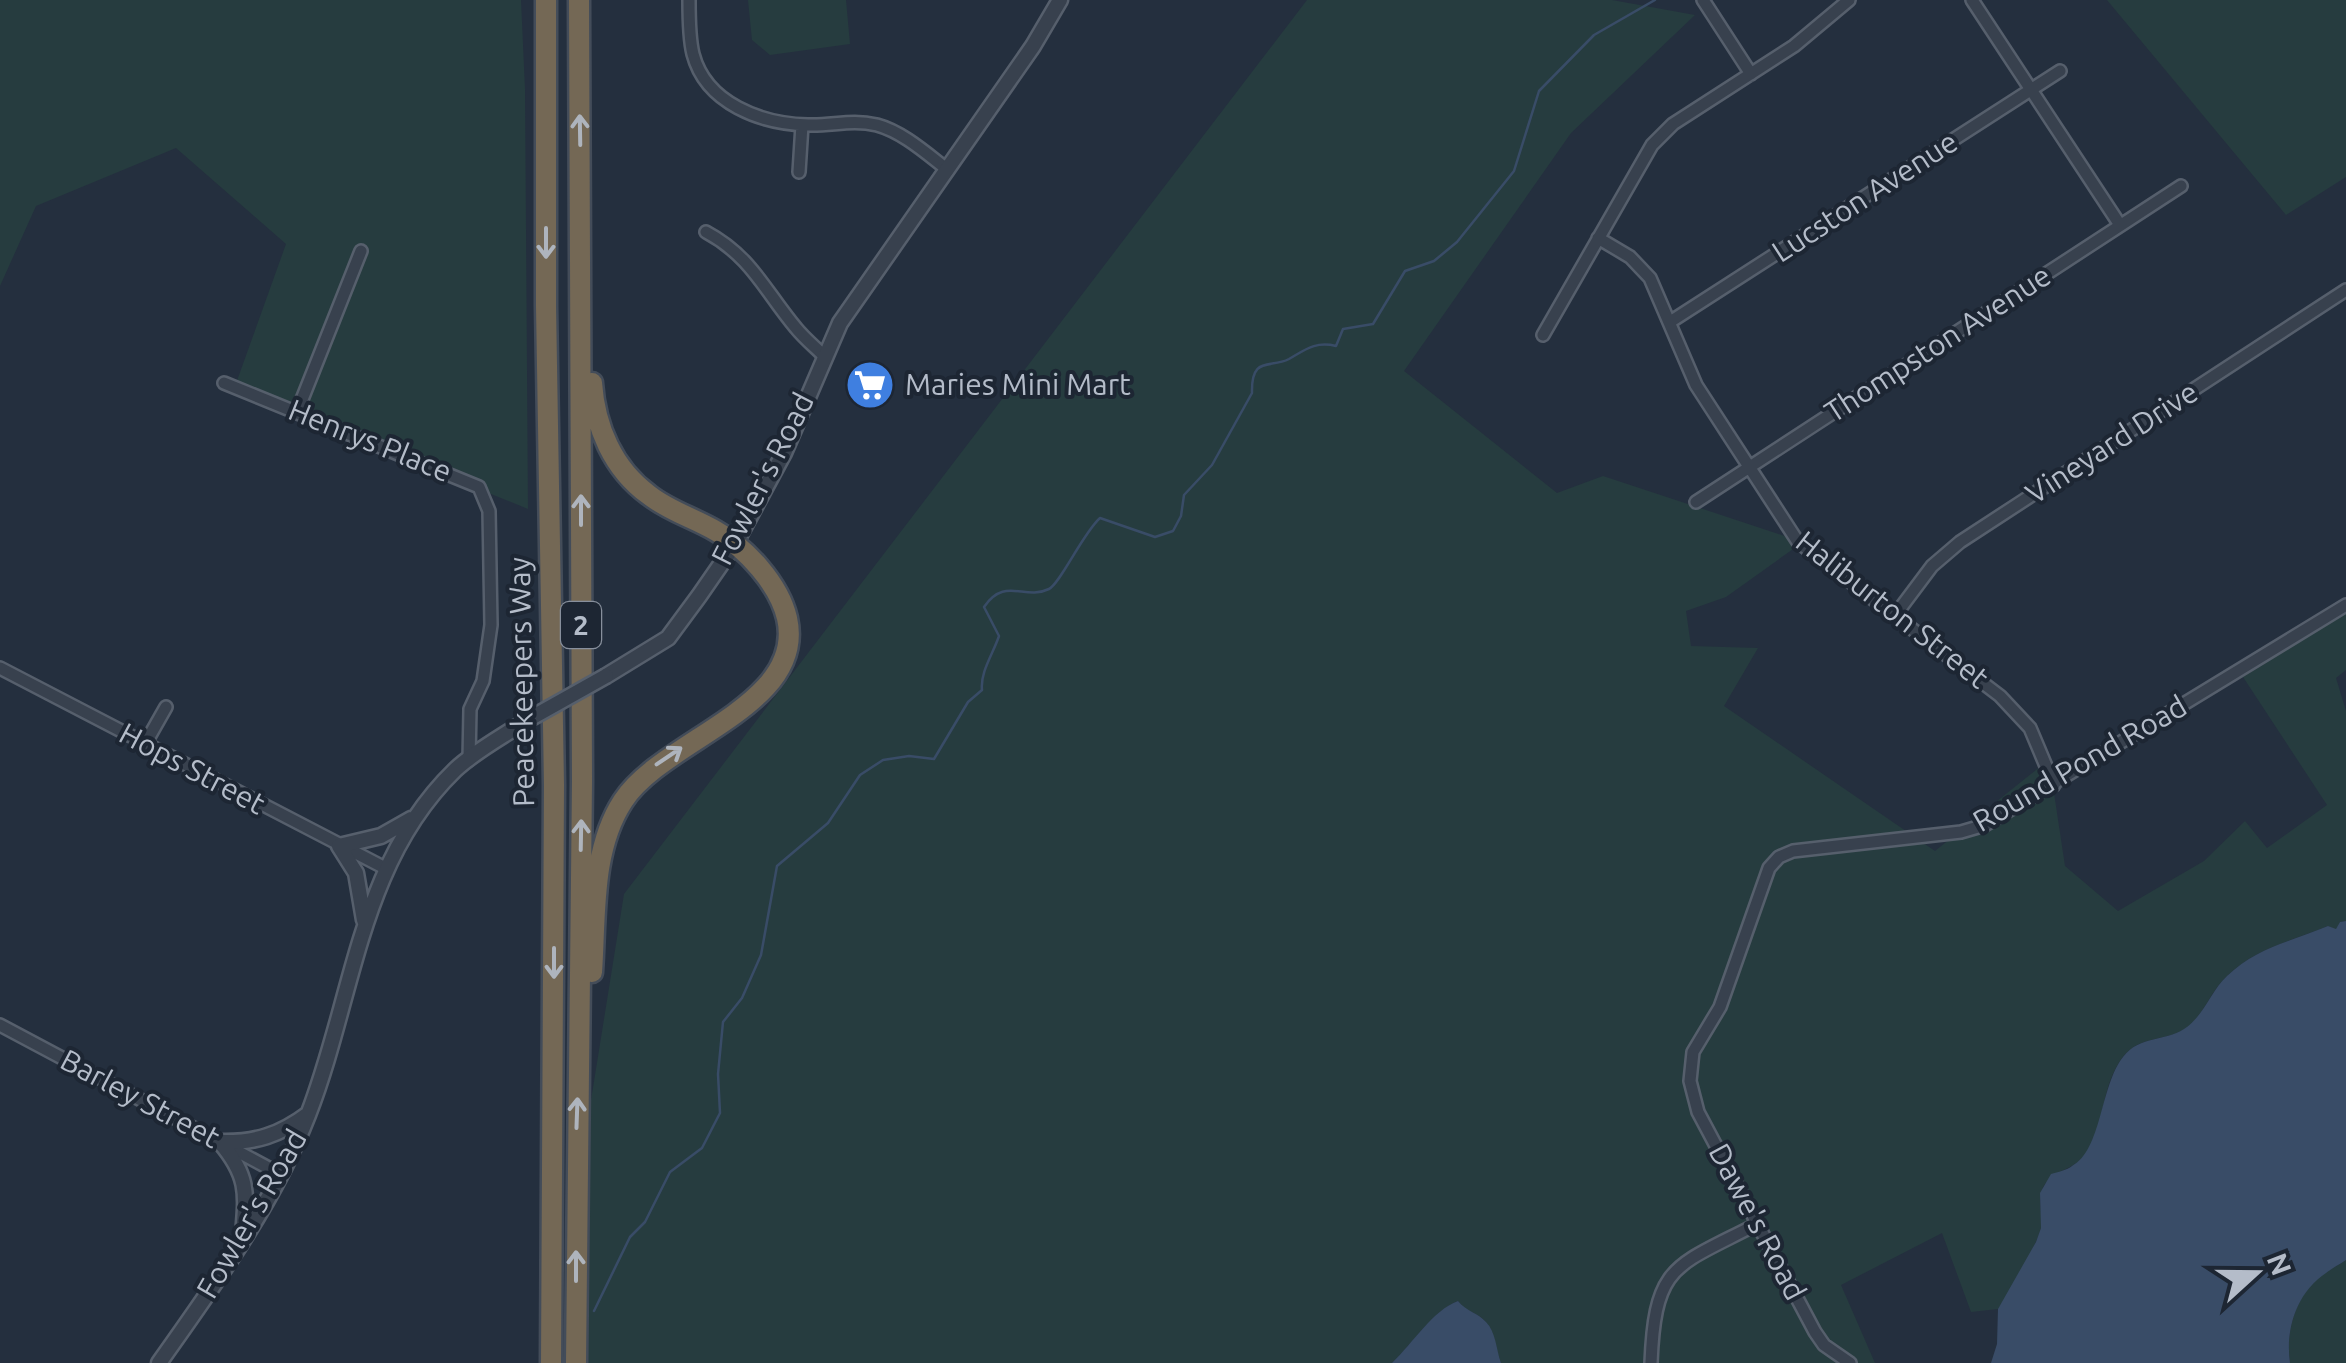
<svg xmlns="http://www.w3.org/2000/svg" width="2346" height="1363" viewBox="0 0 2346 1363" font-family="Ubuntu,sans-serif">
	<style>
		.green { fill: #263c3f }
		.water { fill: #394c67 }
		.lines { fill: none; stroke-linecap: round; stroke-linejoin: round }
		.stream { stroke: #394c67; stroke-width: 2.5 }
		.minor-casing { stroke: #565f6c; stroke-width: 16 }
		.tertiary-casing { stroke: #565f6c; stroke-width: 19 }
		.motorway-casing { stroke: #434c59; stroke-width: 25 }
		.minor { stroke: #38414e; stroke-width: 11 }
		.tertiary { stroke: #38414e; stroke-width: 14 }
		.motorway { stroke: #746855; stroke-width: 20 }
		.tertiary-bridge-casing { stroke: #565f6c; stroke-width: 19; stroke-linecap: butt }
		.tertiary-bridge { stroke: #38414e; stroke-width: 14 }
		.oneway { stroke: #aeb4bd }
		.labels { text-anchor: middle; stroke-width: 8; stroke-linejoin: round; paint-order: stroke }
		.shield { fill: #1d2633; stroke: #878f9c; stroke-width: 2.5 }
		.shield-label { font-size: 28px; font-weight: bold; fill: #b4bcc9 }
		.street-label { font-size: 30px; fill: #b4bcc9; stroke: #1d2633 }
		.poi-label { font-size: 30px; fill: #b4bcc9; stroke: #1d2633; text-anchor: start }
	</style>
	<rect width="100%" height="100%" fill="#242f3e"/>
	<path class="green" d="M0,0H521L525,89L528,509L234,389L286,244L176,148L36,206L0,286Z
		M748,0H846L850,44L770,55L752,40Z
		M1307,0H1612L1695,15L1571,133L1404,371L1557,493L1603,476L1803,542L1726,597L1686,611L1691,646L1758,648L1724,706L1935,851L2041,766L2048,788L2054,793L2065,866L2118,911L2204,861L2245,821L2267,848L2327,805L2243,677L2346,613V670L2336,678L2346,711V921L2340,922L2336,930L2328,926C2292,941 2255,948 2226,977C2209,993 2204,1017 2183,1030C2162,1042 2140,1035 2122,1058C2101,1087 2105,1123 2088,1152C2077,1170 2050,1169 2042,1190C2038,1200 2043,1216 2041,1228C2038,1243 2008,1295 1998,1309L1971,1312L1942,1233L1841,1285L1875,1363H1501C1495,1347 1495,1326 1479,1316C1471,1311 1465,1310 1458,1301C1434,1310 1412,1344 1392,1363H583L588,1119L624,894Z
		M2107,0H2346V177L2286,215Z
		M2346,1260V1363H2290C2285,1329 2297,1292 2325,1272C2332,1268 2339,1265 2346,1260Z"/>
	<path class="water" d="M2346,921V1260C2339,1265 2332,1268 2326,1273C2297,1292 2285,1329 2290,1363H1991L1997,1344L1998,1309L2036,1242L2041,1228L2040,1193L2051,1174C2058,1172 2067,1170 2072,1166C2102,1150 2100,1086 2123,1057C2140,1035 2164,1042 2184,1029C2204,1016 2210,992 2227,976C2257,947 2290,942 2328,926L2336,929L2340,922Z
		M1458,1301C1466,1311 1478,1313 1486,1322C1496,1332 1496,1349 1501,1363H1392C1413,1343 1433,1310 1458,1301Z"/>
	<g class="lines">
		<path class="stream" d="M594,1311L630,1237L645,1222L670,1172L702,1148L720,1113L718,1074L723,1022L742,998L761,955L777,866L828,823L860,775L883,760L909,756L934,759L968,702L982,690C980,672 993,654 999,636L984,607C1005,576 1024,601 1049,589C1060,584 1083,533 1100,518L1155,537L1173,531L1181,516L1184,495L1212,465L1252,393C1251,355 1270,369 1289,359C1305,350 1315,341 1336,346L1343,329L1373,324L1405,271L1434,261L1457,242L1514,171L1539,91L1594,35L1655,0"/>
		<g class="minor-casing">
			<path id="minor" d="M689,0C689,16 689,38 693,54C706,104 762,124 808,125C833,126 851,119 877,125C903,132 927,154 948,170
				M1703,0L1751,74
				M1972,0L2120,225
				M799,172L802,125
				M706,232C751,256 765,291 796,328C804,338 815,347 824,356
				M1598,238L1630,257L1650,278L1696,385L1798,542L2000,696L2030,728L2054,785
				M1670,322L2060,71
				M1543,335L1652,145L1673,124L1794,46L1849,0
				M224,383L479,487L489,511L491,625L483,681L470,709L469,760
				M297,412L361,251
				M1696,502L2181,186
				M1896,614L1932,566L1960,542L2346,290
				M0,668L385,868
				M145,744L166,707
				M0,1025L280,1174
				M1651,1363C1655,1263 1675,1267 1757,1224
				M1850,1363L1824,1345L1815,1332L1698,1112L1690,1081L1693,1052L1720,1007L1769,868L1779,857L1793,851L1961,832L1985,825L2346,605"/>
		</g>
		<g class="tertiary-casing">
			<path id="tertiary" d="M606,676L668,638L699,596L735,544L784,453L840,323L1033,46L1060,0
				M364,920L356,873L339,846L381,836L411,819
				M220,1142C248,1175 247,1192 243,1234
				M220,1142C255,1143 280,1135 308,1114
				M159,1363C214,1285 273,1205 308,1115C354,997 359,863 455,770C475,751 502,737 524,722"/>
		</g>
		<g class="motorway-casing">
			<path id="motorway" d="M546,0V306L554,785L551,1363
				M592,383C595,427 613,469 649,495C669,511 694,518 716,531C746,548 779,584 787,618C807,706 663,739 623,801C591,850 596,916 592,972
				M576,1363L582,781L579,0"/>
		</g>
		<use href="#minor" class="minor"/>
		<use href="#tertiary" class="tertiary"/>
		<use href="#motorway" class="motorway"/>
		<g class="tertiary-bridge-casing">
			<path id="tertiary-bridge" d="M524,722L606,676"/>
		</g>
		<use href="#tertiary-bridge" class="tertiary-bridge"/>
	</g>
	<defs><path id="oneway-shaft" d="M-6 0H5M1.5-3L5.5 0L1.5 3" fill="none" stroke-width="1.6" stroke-linecap="round" stroke-linejoin="round" transform="scale(2.5)"/></defs>
	<g class="oneway">
		<use href="#oneway-shaft" transform="translate(580 130) rotate(-91)"/>
		<use href="#oneway-shaft" transform="translate(546 243) rotate(90)"/>
		<use href="#oneway-shaft" transform="translate(581 510) rotate(-90)"/>
		<use href="#oneway-shaft" transform="translate(669 756) rotate(-34)"/>
		<use href="#oneway-shaft" transform="translate(581 835) rotate(-89)"/>
		<use href="#oneway-shaft" transform="translate(554 963) rotate(90)"/>
		<use href="#oneway-shaft" transform="translate(577 1113) rotate(-88)"/>
		<use href="#oneway-shaft" transform="translate(576 1266) rotate(-90)"/>
	</g>
	<defs>
		<g id="supermarket-disc" transform="scale(2.5)"><circle r="9.5" fill="#3f7fe0" stroke="#1d2633"/><path d="M-6-5.5h2.5l.6 2H6L4.5 2H-2.5L-4.4-4H-6ZM-1.5 3.2a1.3 1.3 0 1 0 .1 0ZM3 3.2a1.3 1.3 0 1 0 .1 0Z" fill="#fff"/></g>
	</defs>
	<g fill-rule="evenodd">
		<use href="#supermarket-disc" x="870" y="385"/>
	</g>
	<g class="labels">
		<rect class="shield" x="561" y="602" width="40" height="46" rx="8"/>
		<g class="shield-label">
			<text x="581" y="635">2</text>
		</g>
		<g class="street-label">
			<text transform="translate(1865 197) rotate(-33)" y="10">Lucston Avenue</text>
			<text transform="translate(1938 344) rotate(-33)" y="10">Thompston Avenue</text>
			<text transform="translate(370 441) rotate(22)" y="10">Henrys Place</text>
			<text transform="translate(2112 443) rotate(-33)" y="10">Vineyard Drive</text>
			<text transform="translate(763 479) rotate(-63)" y="10">Fowler's Road</text>
			<text transform="translate(1892 610) rotate(38)" y="10">Haliburton Street</text>
			<text transform="translate(522 682) rotate(-91)" y="10">Peacekeepers Way</text>
			<text transform="translate(2080 764) rotate(-30)" y="10">Round Pond Road</text>
			<text transform="translate(192 769) rotate(28)" y="10">Hops Street</text>
			<text transform="translate(140 1099) rotate(28)" y="10">Barley Street</text>
			<text transform="translate(252 1214) rotate(-60)" y="10">Fowler's Road</text>
			<text transform="translate(1757 1222) rotate(62)" y="10">Dawe's Road</text>
		</g>
		<g class="poi-label">
			<text x="905" y="395">Maries Mini Mart</text>
		</g>
	</g>
	<g transform="translate(2256 1273) rotate(69)" stroke="#1d2633" stroke-width="8" paint-order="stroke">
	<path d="M0-8L18 38L0 25L-18 38Z" fill="#b4bcc9"/>
	<text y="-15" font-size="28" font-weight="bold" text-anchor="middle" fill="#b4bcc9">N</text>
	</g>
</svg>
